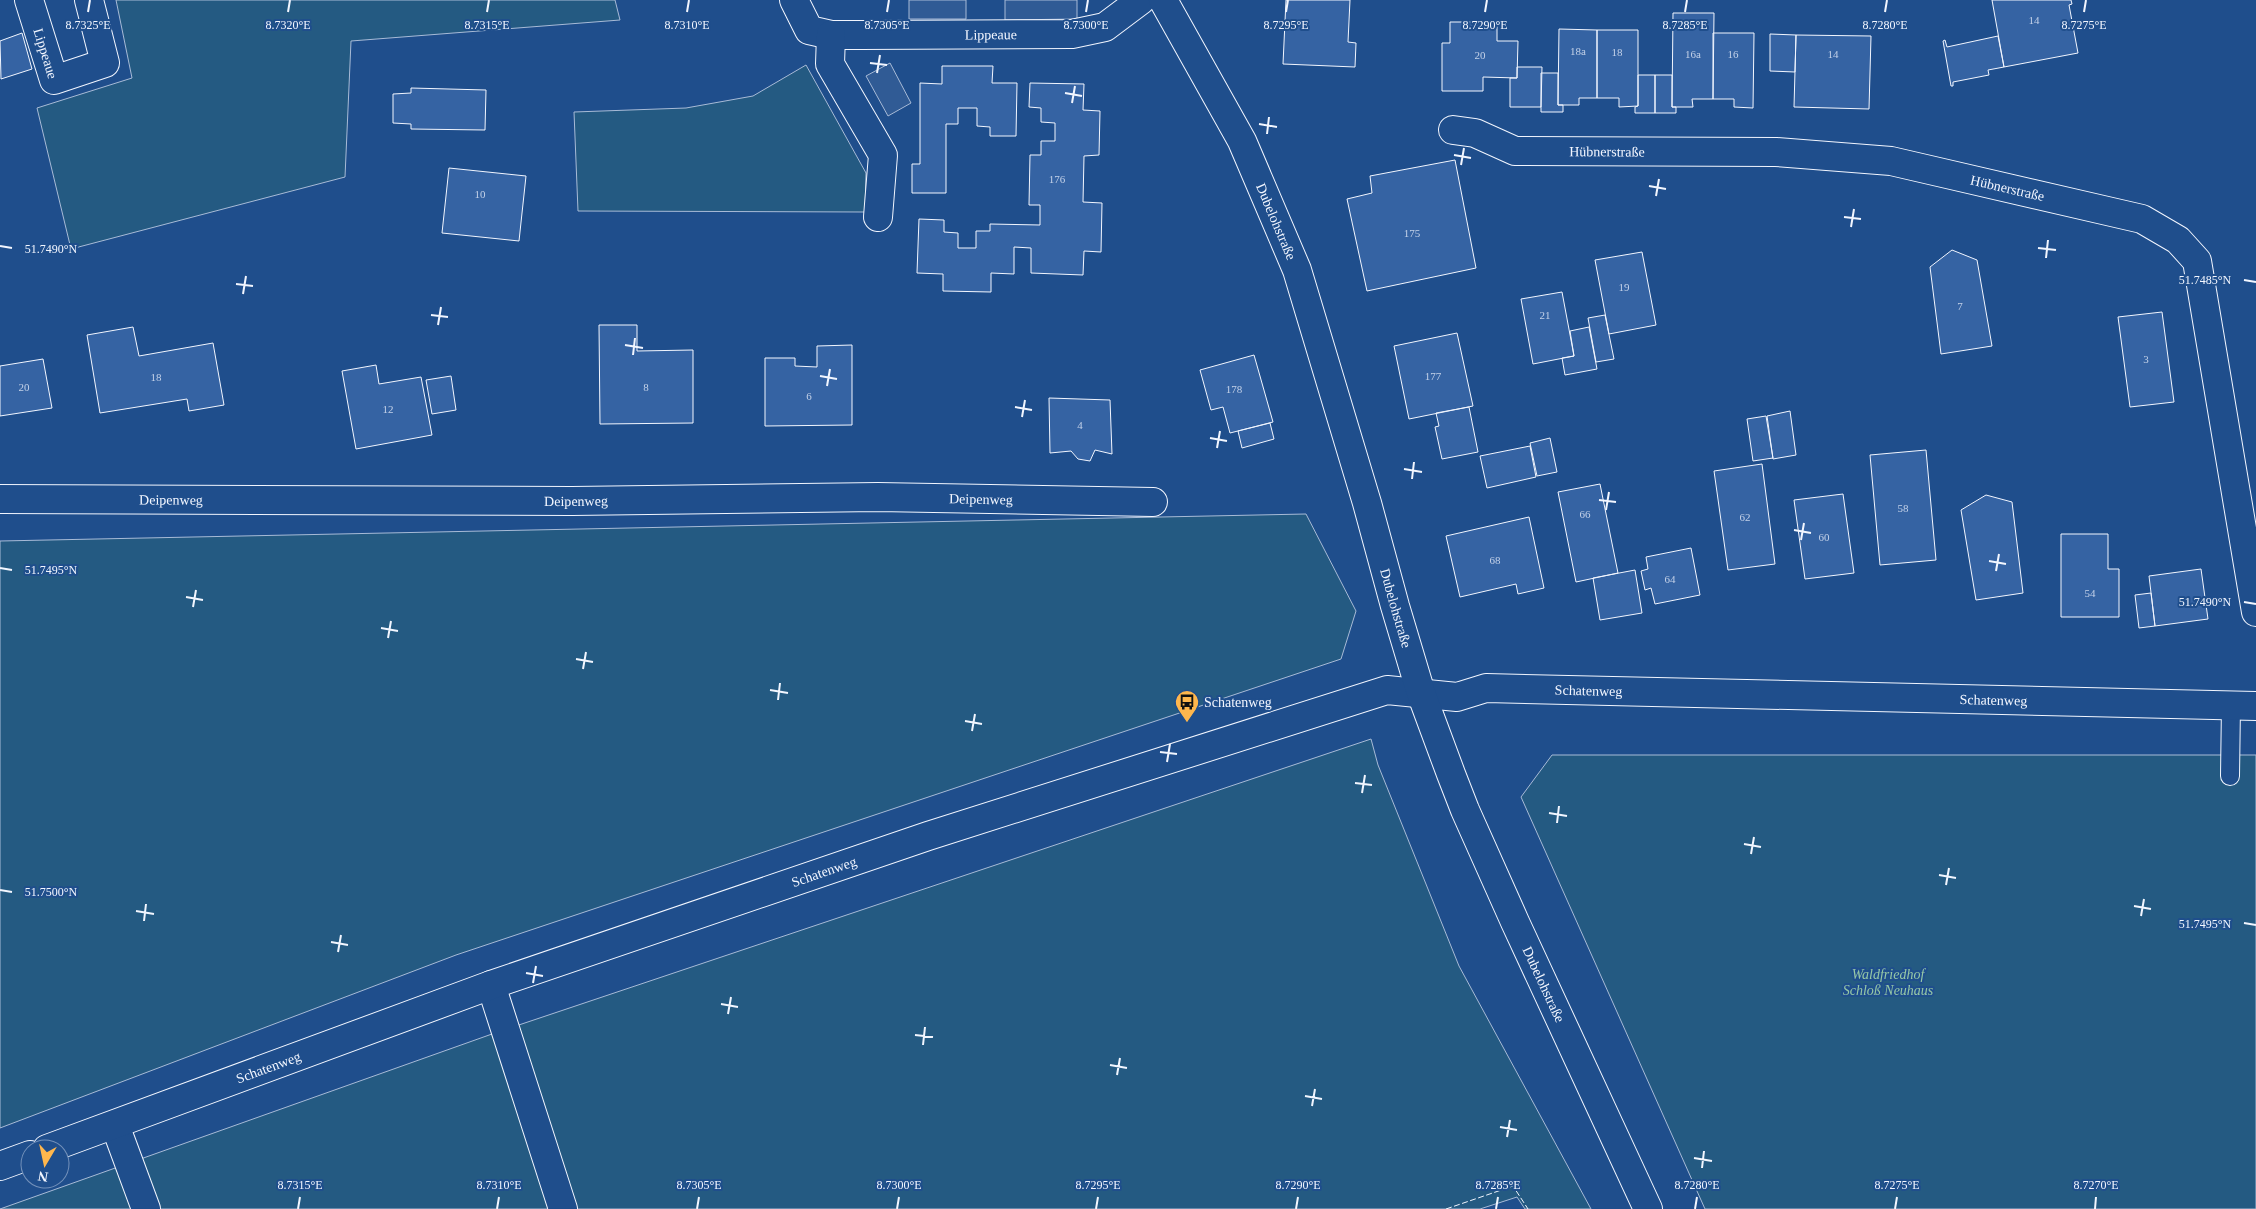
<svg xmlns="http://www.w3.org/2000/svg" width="2256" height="1209" viewBox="0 0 2256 1209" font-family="'Times New Roman',serif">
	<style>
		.green { fill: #245a82; stroke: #a8bbd7 }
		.parking { fill: #305b95; stroke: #a8bbd7 }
		.building { fill: #3563a3; stroke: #f2f6ff }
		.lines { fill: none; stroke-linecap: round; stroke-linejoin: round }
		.service-casing { stroke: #f2f6ff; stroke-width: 20 }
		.minor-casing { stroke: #f2f6ff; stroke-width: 30 }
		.secondary-casing { stroke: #f2f6ff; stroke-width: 30 }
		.service { stroke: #1f4e8c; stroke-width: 18 }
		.minor { stroke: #1f4e8c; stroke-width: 28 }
		.secondary { stroke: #1f4e8c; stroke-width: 28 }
		.fence { stroke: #f2f6ff; stroke-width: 1; stroke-dasharray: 6 2.5; stroke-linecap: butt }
		.ticks { fill: none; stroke: #f2f6ff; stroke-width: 2 }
		.labels { text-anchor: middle; stroke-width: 4; stroke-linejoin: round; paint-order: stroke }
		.number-label { font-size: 11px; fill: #c3d1e8 }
		.street-label { font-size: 14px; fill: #f2f6ff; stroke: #1f4e8c }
		.poi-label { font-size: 14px; fill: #f2f6ff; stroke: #1f4e8c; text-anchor: start }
		.park-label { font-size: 14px; font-style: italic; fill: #97c8a6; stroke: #1f4e8c }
		.ticks-label { font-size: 12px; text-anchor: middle; fill: #f2f6ff; stroke: #1f4e8c; stroke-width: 4; stroke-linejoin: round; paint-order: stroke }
	</style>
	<rect width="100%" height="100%" fill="#1f4e8c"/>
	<path class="green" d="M116,0H615L620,20L351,41L345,177L71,249L37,108L132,78Z
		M806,65L866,173L865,212L578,211L574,112L686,108L753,96Z
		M1306,514L1356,611L1341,659L456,955L0,1128V541Z
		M1371,739L1378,765L1459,966L1591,1209H1525L1517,1197L1480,1209H0L492,1034Z
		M1552,755H2256V1209H1705L1521,797Z"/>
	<path class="parking" d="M909,0H966V19H909Z
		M1005,0H1077V19L1005,20Z
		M890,63L911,103L888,116L866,76Z"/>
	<path class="building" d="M1286,0H1350L1348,42L1356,43L1355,67L1283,64Z
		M1992,0H2071L2072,4L2069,5L2078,53L2004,67Z
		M1673,13H1714L1713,99H1692L1693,107H1672Z
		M1450,22H1497V41H1518L1517,78L1483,77V91H1442V43H1450Z
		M1559,29L1597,30V98H1579V105H1558Z
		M1597,30H1638V106L1619,107V98H1597Z
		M22,33L32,69L1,79L0,41Z
		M1713,33H1754L1753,108L1734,107V99H1713Z
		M1770,34L1796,35L1795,72L1770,71Z
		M1796,35L1871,36L1869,109L1794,107Z
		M1998,36L2004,67L1988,70L1989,75L1953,82V86H1951L1943,41L1945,40L1947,47Z
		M942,66H993L992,83H1017L1016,136H990V127L977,126V108H958V124H946V193H912V164H920V83L942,84Z
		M1517,67H1542L1541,107H1510V78H1517Z
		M1541,73H1558V105H1563V112H1541Z
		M1638,75H1655V113H1635V107L1638,106Z
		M1655,75H1672V107H1676V113H1655Z
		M1030,83L1084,84L1083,110L1100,111L1099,155L1084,156L1083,202L1102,203L1101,252L1084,251L1083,275L1031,273V248L1014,247V274L991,273V292L943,291V274L917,273L919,219L944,220V232L958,233V248H976V231H990V224L1040,225V205H1029L1030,155H1041V141H1055V123L1041,122V108L1029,107Z
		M411,88L486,90L485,130L411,129V124L393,123V94L411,93Z
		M1455,160L1476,268L1367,291L1347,199L1372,193L1370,176Z
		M449,168L526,176L519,241L442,233Z
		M1952,250L1977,260L1992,346L1941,354L1930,267Z
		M1642,252L1656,325L1609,334L1595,260Z
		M1562,292L1574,356L1533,364L1521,299Z
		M2162,312L2174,402L2130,407L2118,317Z
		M1605,315L1614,359L1596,362L1588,318Z
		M599,325H637V351L693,350V423L600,424Z
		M133,327L139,356L213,343L224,405L189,411L187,399L100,413L87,335Z
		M1589,327L1597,369L1565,375L1562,358L1574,356L1570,331Z
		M1457,333L1473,406L1409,419L1394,346Z
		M852,345V425L765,426V358H795V366L817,367V346Z
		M1254,355L1273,422L1230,433L1223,407L1211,410L1200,370Z
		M43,359L52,408L0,416V366Z
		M376,365L379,384L421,377L432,435L356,449L342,371Z
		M451,376L456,410L432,414L426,380Z
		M1049,398L1110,400L1112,454L1095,450L1090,461L1078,459L1071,451L1050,453Z
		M1469,407L1478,452L1442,459L1435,427L1439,426L1436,413Z
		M1790,411L1796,455L1773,459L1767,416Z
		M1766,416L1773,458L1753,461L1747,419Z
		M1270,423L1274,439L1242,448L1238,431Z
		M1550,438L1557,472L1537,476L1530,443Z
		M1530,446L1536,477L1487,488L1480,456Z
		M1926,450L1936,560L1880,565L1870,455Z
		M1762,464L1775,564L1728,570L1714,471Z
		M1600,484L1618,573L1576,582L1558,492Z
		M1843,494L1854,573L1805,579L1794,500Z
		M1986,495L2012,502L2023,593L1976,600L1961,510Z
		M1529,517L1544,588L1518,594L1516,584L1460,597L1446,536Z
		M2061,534H2108V569H2119V617H2061Z
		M1691,548L1700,595L1655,604L1651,588L1645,590L1641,571L1648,569L1646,557Z
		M2201,569L2208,619L2155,626L2149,576Z
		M1635,570L1642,613L1600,620L1593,578Z
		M2151,593L2155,626L2139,628L2135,595Z"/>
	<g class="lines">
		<g class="service-casing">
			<path id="service" d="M2230,776L2231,705"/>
		</g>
		<g class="minor-casing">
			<g id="minor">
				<path id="s1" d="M29,0L54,80L105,63L89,0"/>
				<path id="s2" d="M794,0L809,30L831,35H860L1072,34L1105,27L1141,0"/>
				<path d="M831,35L830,64L883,155L878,217"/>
				<path id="s3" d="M1453,130L1475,133L1515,151L1776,152L1891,161L2142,219L2178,240L2197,261L2256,612"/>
				<path id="s4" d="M0,499L572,501L878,497L1153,502"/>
				<path d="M491,985L563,1209"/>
				<path d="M115,1125L146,1209"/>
				<path id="s5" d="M47,1149L491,985L928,836L1387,690L1457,697L1486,688L2256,706"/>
				<path d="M0,1166L30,1155"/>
			</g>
		</g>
		<g class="secondary-casing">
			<g id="secondary">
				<path id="s6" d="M1163,0L1242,141L1297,270L1367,503L1395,606L1421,693L1451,774L1465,810L1515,922L1648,1209"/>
			</g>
		</g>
		<use href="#service" class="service"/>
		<use href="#minor" class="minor"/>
		<use href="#secondary" class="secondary"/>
		<path class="fence" d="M1446,1209L1513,1186L1528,1209"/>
	</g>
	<path class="ticks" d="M88,12L90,0M288,12L290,0M487,12L489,0M687,12L689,0M887,12L889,0M1086,12L1088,0M1286,12L1288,0M1485,12L1487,0M1685,12L1687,0M1885,12L1887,0M2084,12L2086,0M870,63L887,65M877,73L880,55M1065,93L1082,96M1072,103L1075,86M1259,124L1277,127M1267,134L1269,117M1454,155L1471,158M1461,165L1464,148M1649,186L1666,189M1656,196L1659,179M1844,217L1861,219M1851,227L1854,209M0,246L12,248M2038,248L2056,250M2046,258L2048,240M2244,280L2256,282M236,284L253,286M243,294L246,276M431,315L448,317M438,325L441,307M625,345L643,348M633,355L635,338M820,376L837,379M827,386L830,369M1015,407L1032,410M1022,417L1025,400M1210,438L1227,441M1217,448L1220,431M1404,469L1422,472M1412,479L1414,462M1599,500L1616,502M1606,510L1609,492M1794,530L1811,533M1801,540L1804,523M1989,561L2006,564M0,568L12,570M1996,571L1999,554M186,597L203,600M2244,602L2256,604M193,607L196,590M381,628L398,631M388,638L391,621M576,659L593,662M583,669L586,652M770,690L788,693M778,700L780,683M965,721L982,724M972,731L975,714M1160,752L1177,754M1167,762L1170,744M1355,783L1372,785M1362,793L1365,775M1549,813L1567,816M1557,823L1559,806M1744,844L1761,847M1751,854L1754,837M1939,875L1956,878M1946,885L1949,868M0,890L12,892M2134,906L2151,909M136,911L154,914M2141,916L2144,899M144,921L146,904M2244,923L2256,925M331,942L348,945M338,952L341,935M526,973L543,976M533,983L536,966M721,1004L738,1007M728,1014L731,997M915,1035L933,1037M923,1045L925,1027M1110,1065L1127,1068M1117,1075L1120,1058M1305,1096L1322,1099M1312,1106L1315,1089M1500,1127L1517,1130M1507,1137L1510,1120M1694,1158L1712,1161M1702,1168L1704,1151M298,1209L300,1197M497,1209L499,1197M697,1209L699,1197M897,1209L899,1197M1096,1209L1098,1197M1296,1209L1298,1197M1496,1209L1498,1197M1695,1209L1697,1197M1895,1209L1897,1197M2095,1209L2096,1197"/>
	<defs>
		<g id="bus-pin" transform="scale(1.25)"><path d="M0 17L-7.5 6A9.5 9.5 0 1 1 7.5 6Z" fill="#ffb74d" stroke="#1f4e8c"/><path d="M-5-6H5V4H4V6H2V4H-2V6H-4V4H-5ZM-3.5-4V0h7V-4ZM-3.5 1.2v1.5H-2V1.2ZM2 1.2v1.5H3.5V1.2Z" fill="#111"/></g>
	</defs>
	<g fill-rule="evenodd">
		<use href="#bus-pin" x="1187" y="702"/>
	</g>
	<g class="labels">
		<g class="number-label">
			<text x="2034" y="24">14</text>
			<text x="1578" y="55">18a</text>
			<text x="1617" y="56">18</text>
			<text x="1693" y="58">16a</text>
			<text x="1733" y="58">16</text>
			<text x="1833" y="58">14</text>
			<text x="1480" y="59">20</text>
			<text x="1057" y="183">176</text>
			<text x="480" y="198">10</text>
			<text x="1412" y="237">175</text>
			<text x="1624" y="291">19</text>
			<text x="1960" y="310">7</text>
			<text x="1545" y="319">21</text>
			<text x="2146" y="363">3</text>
			<text x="1433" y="380">177</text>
			<text x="156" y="381">18</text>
			<text x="24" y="391">20</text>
			<text x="646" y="391">8</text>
			<text x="1234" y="393">178</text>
			<text x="809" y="400">6</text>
			<text x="388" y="413">12</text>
			<text x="1080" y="429">4</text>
			<text x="1903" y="512">58</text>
			<text x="1585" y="518">66</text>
			<text x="1745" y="521">62</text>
			<text x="1824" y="541">60</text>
			<text x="1495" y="564">68</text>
			<text x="1670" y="583">64</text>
			<text x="2090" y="597">54</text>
		</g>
		<g class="street-label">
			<text dy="5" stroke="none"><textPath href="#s2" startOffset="216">Lippeaue</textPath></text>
			<text dy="5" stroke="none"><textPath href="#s1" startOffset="56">Lippeaue</textPath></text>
			<text dy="5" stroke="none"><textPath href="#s3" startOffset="158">Hübnerstraße</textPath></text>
			<text dy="5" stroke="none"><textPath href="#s3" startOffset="562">Hübnerstraße</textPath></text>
			<text dy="5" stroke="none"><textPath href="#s6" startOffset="249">Dubelohstraße</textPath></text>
			<text dy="5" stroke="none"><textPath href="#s4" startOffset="981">Deipenweg</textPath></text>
			<text dy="5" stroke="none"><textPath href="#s4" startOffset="171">Deipenweg</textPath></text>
			<text dy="5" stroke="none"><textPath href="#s4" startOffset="576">Deipenweg</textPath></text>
			<text dy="5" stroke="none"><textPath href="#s6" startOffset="654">Dubelohstraße</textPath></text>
			<text dy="5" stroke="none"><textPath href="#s5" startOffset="1620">Schatenweg</textPath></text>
			<text dy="5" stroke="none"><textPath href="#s5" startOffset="2025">Schatenweg</textPath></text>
			<text dy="5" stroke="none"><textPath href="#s5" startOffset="825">Schatenweg</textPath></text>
			<text dy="5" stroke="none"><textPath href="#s6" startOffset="1059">Dubelohstraße</textPath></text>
			<text dy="5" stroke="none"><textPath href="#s5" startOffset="236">Schatenweg</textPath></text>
		</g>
		<g class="poi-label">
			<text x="1204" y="707">Schatenweg</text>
		</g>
		<g class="park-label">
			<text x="1888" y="979">Waldfriedhof<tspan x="1888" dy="16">Schloß Neuhaus</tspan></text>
		</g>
	</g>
	<g class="ticks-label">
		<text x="88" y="29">8.7325°E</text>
		<text x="288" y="29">8.7320°E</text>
		<text x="487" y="29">8.7315°E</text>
		<text x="687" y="29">8.7310°E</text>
		<text x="887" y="29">8.7305°E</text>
		<text x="1086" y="29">8.7300°E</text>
		<text x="1286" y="29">8.7295°E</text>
		<text x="1485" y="29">8.7290°E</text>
		<text x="1685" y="29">8.7285°E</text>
		<text x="1885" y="29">8.7280°E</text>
		<text x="2084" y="29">8.7275°E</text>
		<text x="51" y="253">51.7490°N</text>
		<text x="2205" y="284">51.7485°N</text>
		<text x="51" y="574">51.7495°N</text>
		<text x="2205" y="606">51.7490°N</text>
		<text x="51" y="896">51.7500°N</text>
		<text x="2205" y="928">51.7495°N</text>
		<text x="300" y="1189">8.7315°E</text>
		<text x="499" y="1189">8.7310°E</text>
		<text x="699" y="1189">8.7305°E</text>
		<text x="899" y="1189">8.7300°E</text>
		<text x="1098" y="1189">8.7295°E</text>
		<text x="1298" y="1189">8.7290°E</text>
		<text x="1498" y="1189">8.7285°E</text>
		<text x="1697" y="1189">8.7280°E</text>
		<text x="1897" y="1189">8.7275°E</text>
		<text x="2096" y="1189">8.7270°E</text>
	</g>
	<g transform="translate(45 1164) rotate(189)"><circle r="24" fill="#1f4e8c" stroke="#7391ba"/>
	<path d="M0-4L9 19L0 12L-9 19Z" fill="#ffb74d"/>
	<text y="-8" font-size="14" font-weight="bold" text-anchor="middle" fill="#f2f6ff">N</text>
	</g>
</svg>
